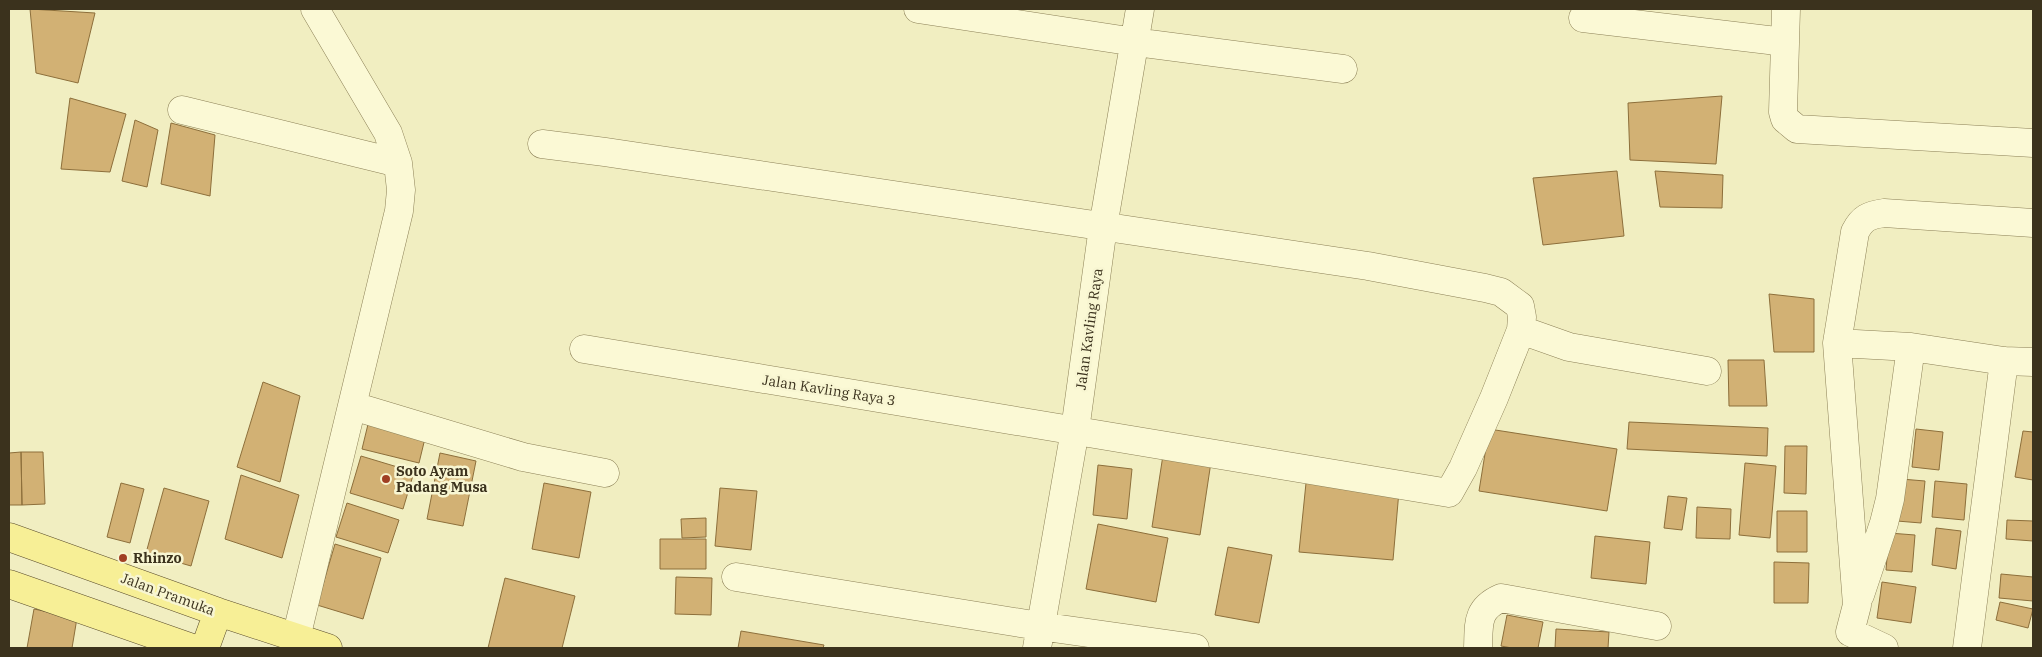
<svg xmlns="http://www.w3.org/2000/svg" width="2042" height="657" viewBox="0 0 2042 657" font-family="'IBM Plex Serif',serif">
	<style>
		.building { fill: #d2b174; stroke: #8d6f3b }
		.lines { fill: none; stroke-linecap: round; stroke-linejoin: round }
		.street-casing { stroke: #8c8057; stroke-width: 29 }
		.primary-casing { stroke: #5a4c2c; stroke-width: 29 }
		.street { stroke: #fbf9d5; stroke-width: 28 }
		.primary { stroke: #f7ef96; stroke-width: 28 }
		.poi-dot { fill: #a03f23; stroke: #f8f6d2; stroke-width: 2 }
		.labels { text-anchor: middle; stroke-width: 5; stroke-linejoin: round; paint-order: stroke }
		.street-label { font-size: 14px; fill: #3b321d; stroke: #f8f6d2 }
		.poi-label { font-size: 14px; font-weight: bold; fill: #3b321d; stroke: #f8f6d2; text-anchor: start }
	</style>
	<rect width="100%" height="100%" fill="#f1eec1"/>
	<path class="building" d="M30,9L95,13L78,83L36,73Z
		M1722,96L1716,164L1630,160L1628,103Z
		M70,98L126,114L110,172L61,169Z
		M135,120L158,130L147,187L122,181Z
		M171,123L215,135L210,196L161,184Z
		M1617,171L1624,236L1543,245L1533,178Z
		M1655,171L1723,175L1722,208L1660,207Z
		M1769,294L1814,299V352H1774Z
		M1728,360H1764L1767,406H1729Z
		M263,382L300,396L280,482L237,467Z
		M370,416L427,430L419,463L362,449Z
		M1629,422L1768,428L1767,456L1627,449Z
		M1489,429L1617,449L1607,511L1479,491Z
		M1916,429L1943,432L1939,470L1912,467Z
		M2023,431L2033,432V480L2015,477Z
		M1785,446H1807L1806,494L1784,493Z
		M21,452L22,505H9V453Z
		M21,452H43L45,504L22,505Z
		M440,453L476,461L463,526L427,519Z
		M1163,455L1211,462L1200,535L1152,527Z
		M361,456L414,472L403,509L350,493Z
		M1745,463L1776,466L1770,538L1739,535Z
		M1098,465L1132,469L1127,519L1093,515Z
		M241,475L299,495L282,558L225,539Z
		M1901,479L1925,481L1921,523L1897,521Z
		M1935,481L1967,484L1964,520L1932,517Z
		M121,483L144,489L130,543L107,537Z
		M544,483L591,492L579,558L532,549Z
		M1306,483L1399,491L1393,560L1299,552Z
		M164,488L209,501L191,566L146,553Z
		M720,488L757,491L751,550L715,546Z
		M1668,496L1687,498L1682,530L1664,528Z
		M347,503L399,520L388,553L336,537Z
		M1697,507L1731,509L1730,539L1696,538Z
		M1777,511H1807V552H1777Z
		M706,518V537L682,538L681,519Z
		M2007,520L2033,521V541L2006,539Z
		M1098,524L1168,538L1156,602L1086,589Z
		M1936,528L1961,531L1956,569L1932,565Z
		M1889,533L1915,535L1912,572L1886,570Z
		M1595,536L1650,542L1646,584L1591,578Z
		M660,539H706V569H660Z
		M335,544L381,558L363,619L317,605Z
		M1228,547L1272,555L1259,623L1215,615Z
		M1774,562L1809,563L1808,603H1774Z
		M2001,574L2033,577V601L1999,598Z
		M676,577L712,578L711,615L675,614Z
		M505,578L575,596L562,648H488Z
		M1882,582L1916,587L1911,623L1877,618Z
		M2000,602L2033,609L2028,628L1996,620Z
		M34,609L77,618L72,648H27Z
		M1507,615L1543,622L1538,648H1512L1501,646Z
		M1556,629L1609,632L1608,648H1555Z
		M741,631L824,645L823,648H738Z"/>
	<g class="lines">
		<g class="street-casing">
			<path id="street" d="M918,9L1135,42L1343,69
				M1786,9L1783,112L1785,119L1797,129L2033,143
				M1583,18L1785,42
				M182,110L398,163
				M542,144L605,152L1368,266L1485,288L1501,292L1520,306L1522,317L1521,330L1494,398L1463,468L1449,493L584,349
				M1521,330L1569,347L1707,371
				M1837,343L1911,347L2004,361L2033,362
				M353,406L523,457L605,473
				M736,577L1039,626L1195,648
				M1860,595L1884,523L1890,499L1911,347
				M296,638L399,211L401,190L398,163L388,133L315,9
				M1037,648L1075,430L1103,227L1140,9
				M1478,648C1479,624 1476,609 1501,598L1657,626
				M1884,648L1850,632L1857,605L1837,343L1855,232C1862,218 1869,215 1884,213L2033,223
				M1967,648L2004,361"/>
		</g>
		<g class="primary-casing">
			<path id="primary" d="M9,537L218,612L328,648
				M9,584L192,648
				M205,648L218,612"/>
		</g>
		<use href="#street" class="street"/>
		<use href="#primary" class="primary"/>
	</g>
	<g class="poi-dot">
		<circle cx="386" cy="479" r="5"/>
		<circle cx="123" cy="558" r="5"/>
	</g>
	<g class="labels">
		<g class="street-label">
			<text transform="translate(1089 329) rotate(-82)" y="5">Jalan Kavling Raya</text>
			<text transform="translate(829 390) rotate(9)" y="5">Jalan Kavling Raya 3</text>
			<text transform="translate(168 594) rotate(20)" y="5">Jalan Pramuka</text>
		</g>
		<g class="poi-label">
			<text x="396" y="476">Soto Ayam<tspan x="396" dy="16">Padang Musa</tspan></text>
			<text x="133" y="563">Rhinzo</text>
		</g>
	</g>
	<rect width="2042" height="657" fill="none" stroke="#3b321d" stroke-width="20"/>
</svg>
